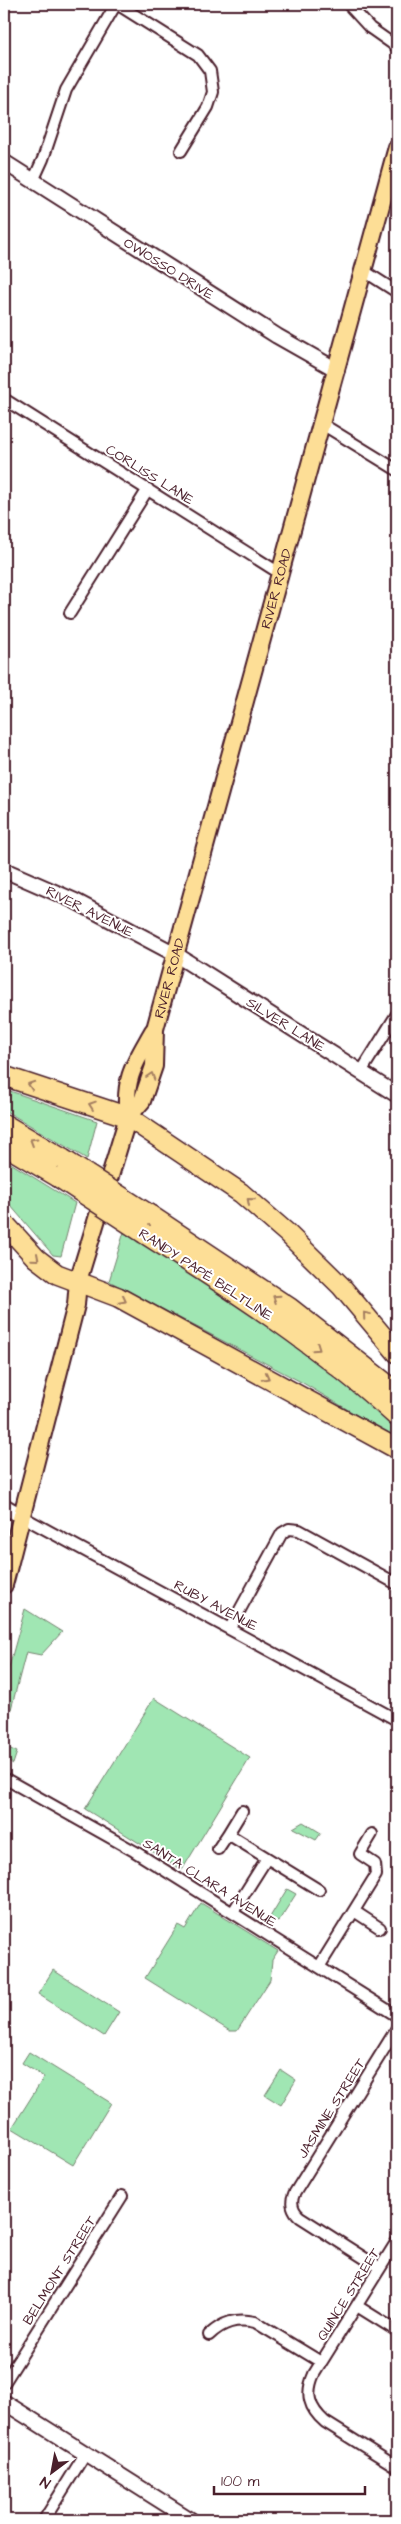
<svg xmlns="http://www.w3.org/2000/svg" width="401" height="2524" viewBox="0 0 401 2524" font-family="'Architects Daughter',sans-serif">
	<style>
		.green { fill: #a0e6b3; stroke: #75826f }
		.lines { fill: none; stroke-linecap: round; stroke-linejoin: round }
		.street-casing { stroke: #4a1f2b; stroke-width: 14 }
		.secondary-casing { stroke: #4a1f2b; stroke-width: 18 }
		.primary-casing { stroke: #4a1f2b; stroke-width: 20 }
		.highway-casing { stroke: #4a1f2b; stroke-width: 22 }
		.street { stroke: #fff; stroke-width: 10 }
		.secondary { stroke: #fff; stroke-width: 14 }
		.primary { stroke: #fdde96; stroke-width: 16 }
		.highway { stroke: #fdde96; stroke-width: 19 }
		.highway-bridge-casing { stroke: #4a1f2b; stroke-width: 22; stroke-linecap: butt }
		.highway-bridge { stroke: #fdde96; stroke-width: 19 }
		.oneway { stroke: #a47e60 }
		.labels { text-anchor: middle; stroke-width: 4; stroke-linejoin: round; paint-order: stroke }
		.street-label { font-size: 14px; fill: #4a1f2b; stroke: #fff }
	</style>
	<rect width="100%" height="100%" fill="#fff"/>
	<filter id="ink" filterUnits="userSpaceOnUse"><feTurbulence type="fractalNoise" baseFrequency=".02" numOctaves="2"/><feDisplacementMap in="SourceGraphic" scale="10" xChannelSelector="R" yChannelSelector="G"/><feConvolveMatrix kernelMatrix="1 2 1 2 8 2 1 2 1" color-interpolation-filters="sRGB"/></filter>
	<g filter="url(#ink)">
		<path class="green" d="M4,1089L97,1121L87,1159L4,1110Z
			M4,1159L75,1203L61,1256L53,1255L4,1198Z
			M124,1232L210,1285L319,1362L397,1428V1439L303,1383L109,1281Z
			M25,1609L62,1632L41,1655L26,1652L4,1736V1685Z
			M154,1698L250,1758L182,1870L85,1809Z
			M4,1746L17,1752L13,1764L4,1758Z
			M303,1822L321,1833L316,1840L293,1828Z
			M287,1889L296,1894L278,1922L270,1917Z
			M201,1903L278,1951L272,1960L270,1980L237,2031H230L145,1978L178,1925L185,1929Z
			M53,1970L119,2012L104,2036L38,1994Z
			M29,2052L111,2103L73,2165L12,2128L44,2077L22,2063Z
			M281,2070L296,2080L281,2105L265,2095Z"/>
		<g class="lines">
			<g class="street-casing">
				<path id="street" d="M117,4L198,55L210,71L213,92L208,107L181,151
					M348,4L370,28L397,47
					M33,181L43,159L66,90L116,4
					M364,271L397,292
					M4,399L281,574
					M322,424L397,470
					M70,613L148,489
					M361,1072L397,1014
					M21,1516L397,1720
					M230,1628L282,1533L289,1529L299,1530L397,1584
					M4,1778L134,1851L397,2016
					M242,1811L228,1834L267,1858
					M218,1849L228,1834
					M354,1911L380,1928
					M233,1912L267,1858L319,1890
					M319,1967L376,1875L375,1864L360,1854L372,1834
					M397,2241L314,2374C305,2394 309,2408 325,2422L397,2467
					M380,2268L300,2217C293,2211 290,2203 294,2194L397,2028
					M357,2306L397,2331
					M209,2335C223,2322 236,2318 255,2322L321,2362
					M4,2383L122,2196
					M44,2520L85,2454"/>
			</g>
			<g class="secondary-casing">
				<path id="secondary" d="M4,162L277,336L337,370
					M4,870L75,901L175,954L397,1095
					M4,1506L21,1516
					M4,2402L191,2520"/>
			</g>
			<g class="primary-casing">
				<g id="primary">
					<path id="s1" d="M128,1117L142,1101L154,1066L155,1029L397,147"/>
					<path d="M4,1585L76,1305L78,1281L128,1117C123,1078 135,1063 153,1031"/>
				</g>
			</g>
			<g class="highway-casing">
				<path id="highway" d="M4,1076L128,1117L241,1193L287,1233L341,1286L397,1353
					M4,1124L63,1159
					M4,1145L58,1177
					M150,1215L290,1308L397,1392
					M4,1223L36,1258L57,1274L118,1297L397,1449
					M145,1234C233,1290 320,1346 397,1417"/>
			</g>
			<use href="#street" class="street"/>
			<use href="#secondary" class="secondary"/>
			<use href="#primary" class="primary"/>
			<use href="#highway" class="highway"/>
			<g class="highway-bridge-casing">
				<path id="highway-bridge" d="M63,1159L150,1215
					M58,1177L145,1234"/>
			</g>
			<use href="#highway-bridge" class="highway-bridge"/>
		</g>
		<defs><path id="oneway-chevron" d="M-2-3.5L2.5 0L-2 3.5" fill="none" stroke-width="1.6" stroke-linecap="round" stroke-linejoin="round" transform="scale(1.25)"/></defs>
		<g class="oneway">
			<use href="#oneway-chevron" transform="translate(151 1076) rotate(-72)"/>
			<use href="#oneway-chevron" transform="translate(31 1085) rotate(-162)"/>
			<use href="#oneway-chevron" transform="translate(92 1105) rotate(-161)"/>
			<use href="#oneway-chevron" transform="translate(33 1141) rotate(-149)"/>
			<use href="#oneway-chevron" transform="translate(250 1201) rotate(-139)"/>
			<use href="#oneway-chevron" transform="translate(36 1258) rotate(41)"/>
			<use href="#oneway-chevron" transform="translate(276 1298) rotate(-147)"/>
			<use href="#oneway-chevron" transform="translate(123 1300) rotate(27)"/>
			<use href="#oneway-chevron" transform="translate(366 1315) rotate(-130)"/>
			<use href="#oneway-chevron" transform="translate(317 1348) rotate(35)"/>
			<use href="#oneway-chevron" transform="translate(266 1377) rotate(28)"/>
		</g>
	</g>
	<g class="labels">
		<g class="street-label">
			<text transform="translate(169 268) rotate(32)" y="5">OWOSSO DRIVE</text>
			<text transform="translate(150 474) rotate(32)" y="5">CORLISS LANE</text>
			<text dy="5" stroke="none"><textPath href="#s1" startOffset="552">RIVER ROAD</textPath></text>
			<text transform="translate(90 911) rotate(27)" y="5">RIVER AVENUE</text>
			<text dy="5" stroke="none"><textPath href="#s1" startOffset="148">RIVER ROAD</textPath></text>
			<text transform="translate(286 1024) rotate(32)" y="5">SILVER LANE</text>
			<text transform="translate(206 1274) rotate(33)" y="5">RANDY PAPÉ BELTLINE</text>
			<text transform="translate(216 1605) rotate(28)" y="5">RUBY AVENUE</text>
			<text transform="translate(210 1882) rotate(32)" y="5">SANTA CLARA AVENUE</text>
			<text transform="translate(331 2108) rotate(-58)" y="5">JASMINE STREET</text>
			<text transform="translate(59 2270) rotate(-58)" y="5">BELMONT STREET</text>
			<text transform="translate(348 2294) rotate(-58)" y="5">QUINCE STREET</text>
		</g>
	</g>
	<rect width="401" height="2524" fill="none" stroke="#fff" stroke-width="20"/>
	<rect x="10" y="10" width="381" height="2504" fill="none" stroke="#4a1f2b" stroke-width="2" filter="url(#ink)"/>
	<g transform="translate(52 2472) rotate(212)" stroke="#ffffff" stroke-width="4" paint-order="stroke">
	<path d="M0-4L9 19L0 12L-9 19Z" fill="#4a1f2b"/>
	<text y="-8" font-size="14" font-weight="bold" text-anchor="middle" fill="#4a1f2b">N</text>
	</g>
	<path d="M214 2486v8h151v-8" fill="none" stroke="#4a1f2b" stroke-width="2.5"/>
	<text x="221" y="2486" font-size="15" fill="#4a1f2b" stroke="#ffffff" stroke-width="4" paint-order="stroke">100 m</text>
</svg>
